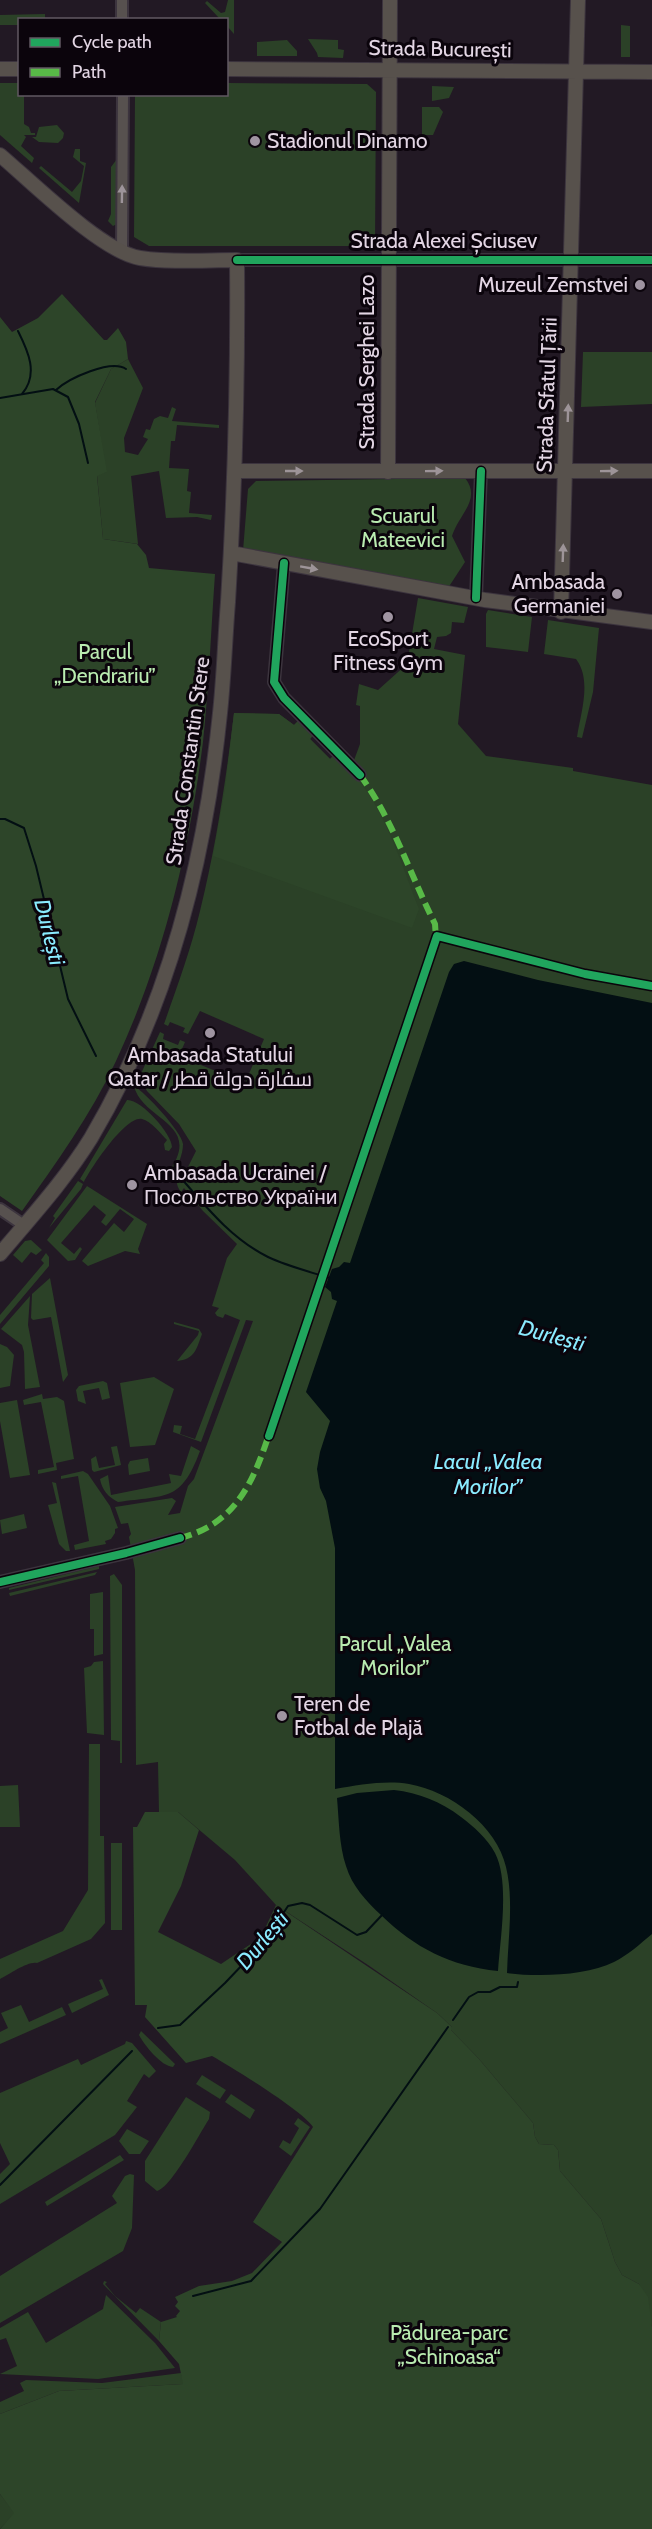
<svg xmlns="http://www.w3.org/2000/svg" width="652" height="2529" viewBox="0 0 652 2529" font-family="Cabin,Cairo,sans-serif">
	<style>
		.green { fill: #2b4127 }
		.forest { fill: #2d4529 }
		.water { fill: #030f13 }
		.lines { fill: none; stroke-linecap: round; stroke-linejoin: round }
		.stream { stroke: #030f13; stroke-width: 2 }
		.minor-casing { stroke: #3c343e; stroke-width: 14 }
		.major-casing { stroke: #3c343e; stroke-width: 16 }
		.minor { stroke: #57514f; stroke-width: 10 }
		.major { stroke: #57514c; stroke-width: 14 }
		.quiet { stroke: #58b947; stroke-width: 6; stroke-dasharray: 12 6; stroke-linecap: butt }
		.cycleway-casing { stroke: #0b040c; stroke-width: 11 }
		.cycleway { stroke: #20a55d; stroke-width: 8 }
		.oneway { fill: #9d949a }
		.oneway2 { fill: #9d9498 }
		.poi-dot { fill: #9f94a1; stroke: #0b040c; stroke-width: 2 }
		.labels { text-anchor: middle; stroke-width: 6; stroke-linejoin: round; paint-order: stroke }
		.street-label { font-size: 21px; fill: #e3d6e4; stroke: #0b040c }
		.poi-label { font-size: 21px; fill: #e3d6e4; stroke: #0b040c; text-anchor: start }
		.park-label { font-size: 21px; fill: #b9ebb0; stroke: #0b040c }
		.water-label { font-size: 22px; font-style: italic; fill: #8aebff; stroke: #0b040c }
	</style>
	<rect width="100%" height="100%" fill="#221924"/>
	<path class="green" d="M228,0H234V34L227,26L226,20L220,19L205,3L207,1L221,13L225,12Z
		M45,14V19L20,20L19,25H0V15Z
		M621,25L630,26V57H621Z
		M308,39L338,40V49L344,50L343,58L318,57L317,53Z
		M287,40L297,51V56H257V42Z
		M0,83H19L20,94L24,95V124L29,127L31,133H35V135H24L26,137L21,146L34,158L32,163L0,135Z
		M227,83L367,84L376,92L375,246H149L134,237L135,95L226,94Z
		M432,86L454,87L449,98L432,101Z
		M422,107H439L443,112L433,135H422Z
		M57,125L64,133L63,138L58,143L39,142L32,137H36L39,127Z
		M75,149H80V161L86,163L79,203L39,168L41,166L72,192L81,181L84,166L73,157Z
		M117,159V224L113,226L108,221L111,214V167Z
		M583,352H652V404L581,407Z
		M128,359L143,388L124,438L125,452L138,455L148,439L143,437L146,429L150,430L154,419L160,416L168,418L172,407L176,409L172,421L219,425V428L177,425L175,441H171L169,468L189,469L187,491L191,492L189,513L212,515L211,520L197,517L166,518L159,471L131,476L138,544L103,539L97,475L106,472L95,403L111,369Z
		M465,478C482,499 459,514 452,536L465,562L448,588L243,551L248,489L256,481Z
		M418,598L468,607L464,623L452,622L451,633L446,636L437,637L434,649L465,655L458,724L486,756L573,768V771L652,785V2327L639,2284L622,2275L615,2262L601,2219L560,2171L558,2150L554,2145L539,2144L535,2137L533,2123L479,2059L450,2029L452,2027L437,2013L368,1965L276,1905L235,1860L178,1812L159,1813L158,1762L136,1765L135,1570L129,1537L131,1534L128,1523L121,1524L115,1507L172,1498L176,1501L168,1515L180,1513L188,1486L194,1479L253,1321L246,1320L201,1442L173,1432L174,1425L182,1426L180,1434L195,1439L240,1320L225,1314L223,1318L217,1316L215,1313L219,1308L212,1306L227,1258L237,1244L203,1211L184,1188L181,1192C174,1183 177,1178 182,1168L186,1171L196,1151L179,1124L147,1091L139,1078L160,1032L164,1034L163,1039L178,1045L180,1040L185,1042L179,1056L245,1083L264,1039L200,1011L188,1034L183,1032L185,1028L170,1022L168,1026L164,1024C177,987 191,949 200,911C216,846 226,780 234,713L279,714L294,725L300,719L315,733L310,739L330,759L335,754L353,763L360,744V706L356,705L359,684L378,690L407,664Z
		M488,610L532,617L528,652L486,647V614Z
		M548,620L599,628L593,692L582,738L577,737C581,712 592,680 576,659L544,654Z
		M134,1086C145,1092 182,1132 183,1144C183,1155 177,1167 173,1176L167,1174C206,1123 142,1121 134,1086Z
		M127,1100C141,1099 172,1134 172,1147L169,1151L165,1150L164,1144L167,1140C161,1134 151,1121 142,1119C126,1115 91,1168 84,1182L80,1179Z
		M78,1181L83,1184L81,1189L49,1228L55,1218L53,1216Z
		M87,1186L147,1224L138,1249L140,1254L125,1251L88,1266L82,1261L114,1223L124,1232L134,1219L120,1209L106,1226L101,1222L106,1215L94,1205L61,1243L74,1254L80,1247L82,1249L75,1260L68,1261L47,1240Z
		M31,1240L42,1250L36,1255L31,1252L22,1263L13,1255L25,1241Z
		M46,1253L49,1257V1266L0,1324V1315L44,1263L41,1260Z
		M50,1278L68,1375L63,1382L51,1317L33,1320L31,1318L32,1294Z
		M30,1296L28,1325L40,1387L25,1389L24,1352L22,1345L1,1329Z
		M174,1322L199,1329L202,1334C196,1350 195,1359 177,1361L198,1335L199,1331L174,1324Z
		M0,1344L7,1347L14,1355L10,1386L0,1388Z
		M154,1377L174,1389L155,1445L130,1447L120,1383Z
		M103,1381L107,1383L110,1398L102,1400L99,1388L83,1391L86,1404L78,1401L76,1390L79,1386Z
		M42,1394L43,1399L57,1397L64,1401L74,1459L56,1463L57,1470L38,1474V1470L54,1467L41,1402L24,1405L23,1400Z
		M17,1400L30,1475L10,1478L0,1421V1403Z
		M117,1446L121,1465L94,1472L92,1470L91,1459L96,1456L99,1468L115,1465L111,1447Z
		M191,1446L200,1451C181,1502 167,1495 118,1502C108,1497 102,1490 100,1479L108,1475L111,1495L171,1483L169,1474L181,1476Z
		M148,1458L150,1471L129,1475L128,1465L130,1461Z
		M83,1471L88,1474L110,1506L118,1528L115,1529V1533L111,1539L105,1541L106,1544L75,1550L74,1545L89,1541L78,1476L61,1479V1476Z
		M52,1482L56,1483L70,1551H66L59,1544L48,1505L57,1503Z
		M24,1514L27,1528L2,1534L0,1520Z
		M99,1566V1569L9,1590V1588Z
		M97,1572L95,1575L10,1596L9,1593Z
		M114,1574L122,1585V1763H120V1741L111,1740L110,1576Z
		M103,1592V1654L94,1656V1629H90V1594Z
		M103,1661L104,1735L87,1733L84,1668L91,1666L94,1662Z
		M89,1744H100V1836H104L105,1923L91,1939L37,1963C28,1961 10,1974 0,1979V1959L63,1931L88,1890Z
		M18,1785L20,1827H0V1786Z
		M111,1843H122V1930H111Z
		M102,1979L109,1995L72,2013L68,2004L103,1989L99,1980Z
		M21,2005L29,2022L62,2007L66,2015L0,2044V2032L8,2028L1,2013Z
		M141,2031L175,2064L173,2067C161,2066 145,2046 139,2035Z
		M126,2041L132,2043L156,2071L149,2078L144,2074L127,2101L137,2107L115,2135L0,2204V2174L10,2164L0,2143V2093L78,2059L81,2065L125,2044Z
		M202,2075L226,2090L220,2099L196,2084Z
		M231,2094L255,2110L250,2119L225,2102Z
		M186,2097L210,2112L209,2119C200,2133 171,2188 157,2191L145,2181V2161Z
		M298,2118L310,2127L291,2156L279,2147L283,2140L290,2144L299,2128L294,2124Z
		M127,2129L149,2141L140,2154H129L119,2141Z
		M120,2155L124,2160L47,2206L45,2202Z
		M130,2174L134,2175L132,2228L123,2251L0,2323V2276L117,2203L112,2196L125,2176Z
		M104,2281L107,2282L105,2284L115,2296L136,2313L140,2308L161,2322L159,2341L103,2284Z
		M106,2295L155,2343L175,2368L98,2379L0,2374L17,2366L6,2338L0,2340V2328L28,2312L46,2343L103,2309Z
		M181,2373L184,2384L59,2391L0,2414V2402L24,2391L20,2383L26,2380L102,2383Z
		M0,2494L15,2513L0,2529Z"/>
	<path class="forest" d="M62,294L104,340H107L118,328L126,342L128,359L111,369L95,402L107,472L97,476L103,539L137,544L146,555L149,568L215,574C211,630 209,686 203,742C189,852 163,960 116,1061C91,1115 56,1163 22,1211L0,1196V317L12,332L38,318Z
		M234,713L279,714L294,725L300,719L315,733L310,739L330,759L335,754C347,766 359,779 368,793C391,828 404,871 419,909L412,928L213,856L225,789Z
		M145,1812H178L199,1830L181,1886L158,1932L221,1964L261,1937L276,1905L437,2013L452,2027L451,2030L479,2059L533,2123L535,2137L539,2144L554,2145L558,2150L560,2171L601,2219L615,2262L622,2275L639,2284L648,2297L652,2327V2529H0L14,2513L0,2494V2414L59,2391L183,2384L179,2364L159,2341L161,2322L177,2317L176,2316L180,2311L175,2306L178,2302L175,2297L199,2286L232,2281L252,2273L282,2242L253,2222L313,2127C303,2111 233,2068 212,2056L186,2063L145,2017L147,2005H135L133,1827H137Z"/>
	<path class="water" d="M464,961L538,980L652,1003V1934C640,1944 628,1955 614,1962C586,1976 538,1977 507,1973C508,1939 514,1900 506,1867C497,1826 450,1791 409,1784C385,1780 359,1785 335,1789V1548L326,1501L320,1488L317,1469L320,1452L330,1421L306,1392L337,1301L332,1299L331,1292L325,1287L332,1269L339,1267L344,1262L350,1263L449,972L454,964Z
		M394,1790C419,1793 440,1801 461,1817C474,1827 487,1838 495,1853C510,1882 500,1939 498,1971C450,1966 415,1948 381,1915C366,1901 352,1886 346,1866C339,1845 339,1820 337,1798L357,1793Z"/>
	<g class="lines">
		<path class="stream" d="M18,331C28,351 39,374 22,394
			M56,390C69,378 111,359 126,369
			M0,398L53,389L68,397L79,424L88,463
			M0,819H5L24,828L36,866L68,999L96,1056
			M181,1178C207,1208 232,1239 268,1257C287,1266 310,1272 330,1278
			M453,2020L469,1997L478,1992H490L500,1987H517L518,1982
			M158,2028L180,2025L225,1983L265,1941L288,1906L302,1903L310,1905L357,1935L366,1932L383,1914
			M0,2185L132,2051
			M193,2296L251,2281L320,2209L448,2027"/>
		<g class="minor-casing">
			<path id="minor" d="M122,20V0
				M122,252L123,94
				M237,260H652
				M284,563L274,682L284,698L360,775
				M476,598L481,471
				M0,1209L25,1226
				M0,1582L126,1553L180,1538"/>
		</g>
		<g class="major-casing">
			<path id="major" d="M0,69H20
				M226,69L652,72
				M0,155C32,182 102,252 140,258C171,263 205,260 237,260C238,374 235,488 228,602C225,639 224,676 220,713C205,862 168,1008 91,1138C65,1180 32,1216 0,1254
				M235,471H652
				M388,472L390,0
				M231,553L485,600L652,622
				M561,612L578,0"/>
		</g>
		<use href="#minor" class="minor"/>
		<use href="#major" class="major"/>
		<path class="quiet" d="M360,775C393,820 410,874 435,924L436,939
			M180,1538C236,1524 254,1481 270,1431"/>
		<g class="cycleway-casing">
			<path id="cycleway" d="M237,260H652
				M284,563L274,682L284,698L360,775
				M476,598L481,471
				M269,1436L437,936L585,974L652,986
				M0,1582L126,1553L180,1538"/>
		</g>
		<use href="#cycleway" class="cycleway"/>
	</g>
	<defs><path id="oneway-solid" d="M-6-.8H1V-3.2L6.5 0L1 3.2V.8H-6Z" transform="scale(1.5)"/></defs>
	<use class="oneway" href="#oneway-solid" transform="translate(122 194) rotate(-89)"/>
	<g class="oneway2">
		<use href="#oneway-solid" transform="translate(568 413) rotate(-88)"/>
		<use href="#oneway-solid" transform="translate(294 471)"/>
		<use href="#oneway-solid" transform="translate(434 471) rotate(-1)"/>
		<use href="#oneway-solid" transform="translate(609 471) rotate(-1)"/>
		<use href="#oneway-solid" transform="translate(563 553) rotate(-88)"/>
		<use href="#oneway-solid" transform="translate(309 568) rotate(10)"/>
	</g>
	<g class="poi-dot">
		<circle cx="255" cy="141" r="6"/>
		<circle cx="640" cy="285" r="6"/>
		<circle cx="617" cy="594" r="6"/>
		<circle cx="388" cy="617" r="6"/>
		<circle cx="210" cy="1033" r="6"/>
		<circle cx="132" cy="1185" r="6"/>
		<circle cx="282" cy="1716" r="6"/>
	</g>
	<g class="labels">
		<g class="street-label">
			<text transform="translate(440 49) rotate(1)" y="7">Strada București</text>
			<text x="444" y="248">Strada Alexei Șciusev</text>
			<text transform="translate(367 362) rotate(-90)" y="7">Strada Serghei Lazo</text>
			<text transform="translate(547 395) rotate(-88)" y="7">Strada Sfatul Țării</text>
			<text transform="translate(188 761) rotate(-82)" y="7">Strada Constantin Stere</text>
		</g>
		<g class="poi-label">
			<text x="267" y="148">Stadionul Dinamo</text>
			<text x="628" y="292" text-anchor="end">Muzeul Zemstvei</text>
			<text x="605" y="589" text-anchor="end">Ambasada<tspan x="605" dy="24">Germaniei</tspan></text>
			<text x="388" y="646" text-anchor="middle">EcoSport<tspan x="388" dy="24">Fitness Gym</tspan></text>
			<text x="210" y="1062" text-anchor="middle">Ambasada Statului<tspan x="210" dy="24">Qatar / سفارة دولة قطر</tspan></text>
			<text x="144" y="1180">Ambasada Ucrainei /<tspan x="144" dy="24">Посольство України</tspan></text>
			<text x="294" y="1711">Teren de<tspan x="294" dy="24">Fotbal de Plajă</tspan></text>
		</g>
		<g class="park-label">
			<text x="403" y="523">Scuarul<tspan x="403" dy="24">Mateevici</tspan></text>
			<text x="105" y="659">Parcul<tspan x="105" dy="24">„Dendrariu”</tspan></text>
			<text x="395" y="1651">Parcul „Valea<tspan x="395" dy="24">Morilor”</tspan></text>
			<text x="449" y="2340">Pădurea-parc<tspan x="449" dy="24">„Schinoasa“</tspan></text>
		</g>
		<g class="water-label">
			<text transform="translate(50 932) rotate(76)" y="8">Durlești</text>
			<text transform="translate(552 1335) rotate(15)" y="8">Durlești</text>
			<text x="488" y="1469">Lacul „Valea<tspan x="488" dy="25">Morilor”</tspan></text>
			<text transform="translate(262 1940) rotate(-50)" y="8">Durlești</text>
		</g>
	</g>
	<rect x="18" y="18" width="210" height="78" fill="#0b040c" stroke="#615862" stroke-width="1.5"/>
	<rect x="30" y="38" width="30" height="9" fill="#20a55d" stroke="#615862" stroke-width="1.5"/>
	<text x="72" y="48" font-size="18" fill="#e3d6e4">Cycle path</text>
	<rect x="30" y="68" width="30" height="9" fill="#58b947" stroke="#615862" stroke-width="1.5"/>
	<text x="72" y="78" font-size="18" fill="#e3d6e4">Path</text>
</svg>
